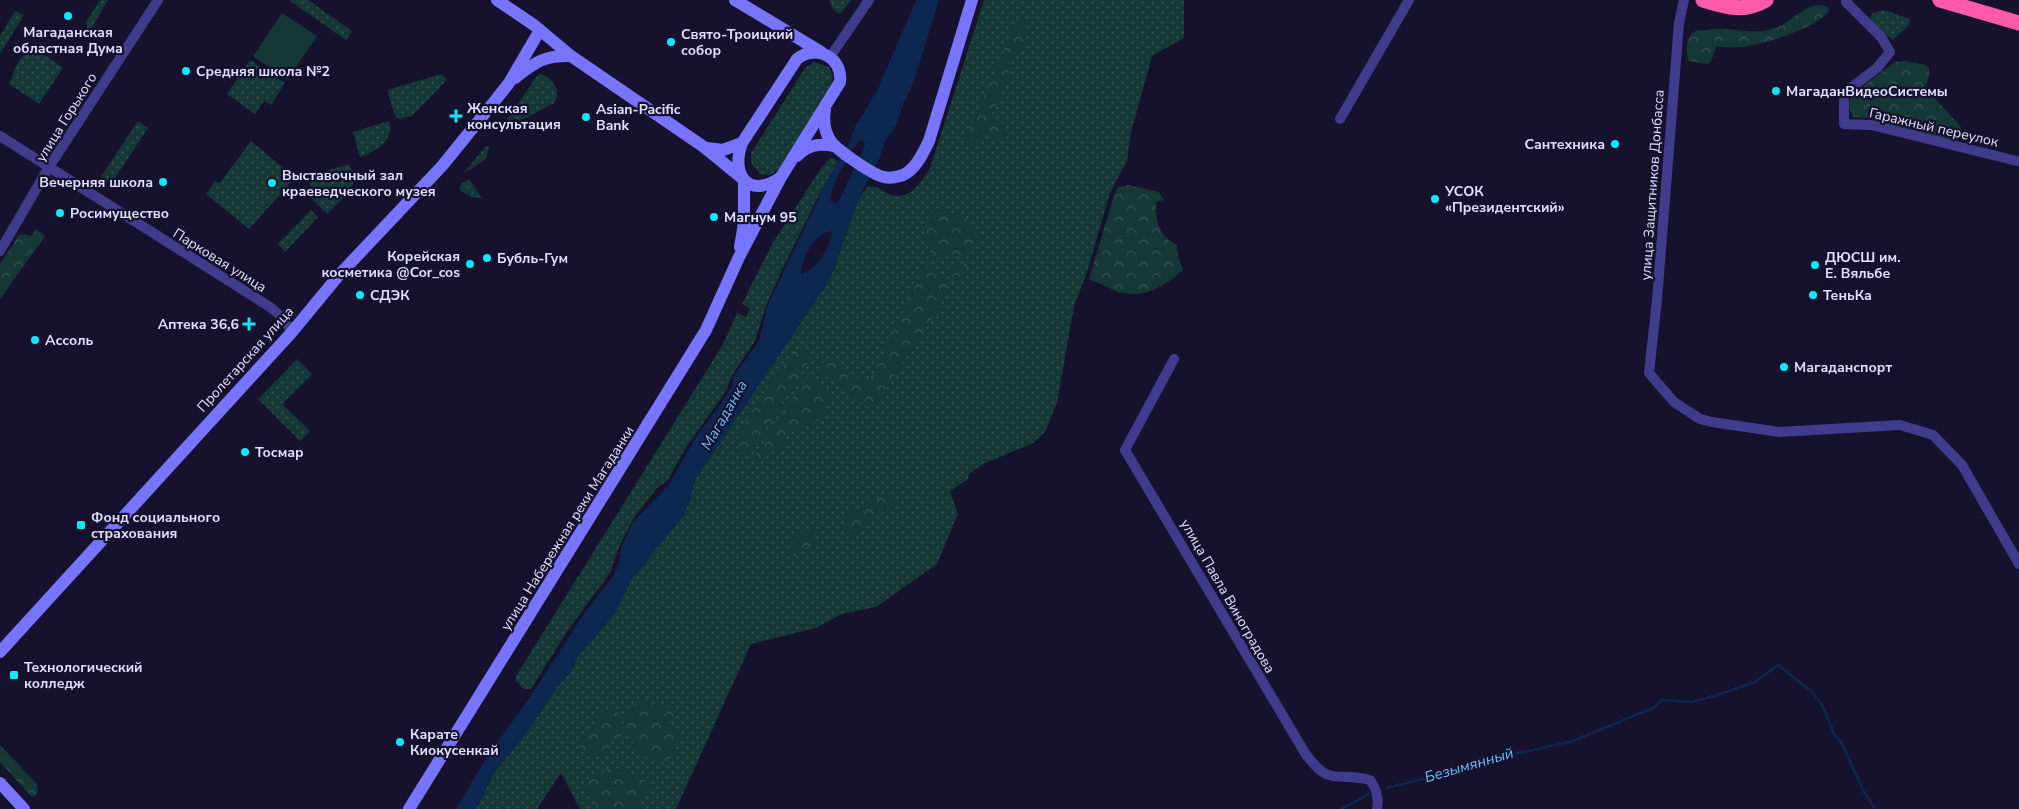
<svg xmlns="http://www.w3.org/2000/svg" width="2019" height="809" viewBox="0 0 2019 809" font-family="'Nunito Sans',sans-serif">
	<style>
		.grass { fill: url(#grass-dots) }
		.forest { fill: url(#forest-crowns) }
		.pitch { fill: #153735 }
		.water { fill: #0e2750; fill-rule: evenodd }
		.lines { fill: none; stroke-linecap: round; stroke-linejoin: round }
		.stream { stroke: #0e2750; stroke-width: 2.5 }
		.street { stroke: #3f3d8b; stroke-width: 10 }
		.secondary { stroke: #7775fe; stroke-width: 12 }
		.highway { stroke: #fe5aab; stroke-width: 15 }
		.poi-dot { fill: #0be9fd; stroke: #16122d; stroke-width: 2 }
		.labels { text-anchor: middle; stroke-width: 4.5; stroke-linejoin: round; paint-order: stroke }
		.poi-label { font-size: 14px; font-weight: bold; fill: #e1deff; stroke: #16122d; text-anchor: start }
		.street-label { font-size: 14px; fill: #e1deff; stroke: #16122d }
		.water-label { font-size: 15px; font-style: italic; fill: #6cbdfe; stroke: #16122d }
	</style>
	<defs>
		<pattern id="grass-dots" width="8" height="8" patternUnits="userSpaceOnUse" patternTransform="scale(1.25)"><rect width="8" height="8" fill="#153735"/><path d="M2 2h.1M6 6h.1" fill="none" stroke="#375453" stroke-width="1.8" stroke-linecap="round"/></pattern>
		<pattern id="forest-crowns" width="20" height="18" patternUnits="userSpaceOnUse" patternTransform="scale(1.25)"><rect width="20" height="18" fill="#153735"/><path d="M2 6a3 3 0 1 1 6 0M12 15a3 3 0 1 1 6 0" fill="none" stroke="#375453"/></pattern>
	</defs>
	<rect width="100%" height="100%" fill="#16122d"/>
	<path class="grass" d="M100,0H108L88,34L86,22Z
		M289,0H308L352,31L346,40Z
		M829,0H851L840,14L833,10Z
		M984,0H1184V38L1152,56L1131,132L1127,161L1110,193L1087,272L1074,306L1057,403L1045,432L1033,443L983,464L969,474L968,479L950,491L958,514L937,564L876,607L842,614L816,628L751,644L676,809H580L561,773L537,809H476L493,774L526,733L557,687L570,673L577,658L616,611L631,580L690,500C693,492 691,485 696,478L830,279L858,200L867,187C878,185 880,190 889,194C909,202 922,182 930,168Z
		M1884,10L1910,19L1909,25L1893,40L1872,25L1870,18L1872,13Z
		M15,11L24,15L0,54V36Z
		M32,46L63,68L39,104L9,84L18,62Z
		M250,60L285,83L271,105L264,101L255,114L227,94Z
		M814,62L829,67L833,77L831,87L778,170L770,175L760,174L751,163V153L805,68Z
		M442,74L447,80L412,116L400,119L395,116L387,90Z
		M541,74C553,79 562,91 554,103L509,127H506L504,124L537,76Z
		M138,121L148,128L111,184L101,177Z
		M389,121C396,139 375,152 360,157L353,132Z
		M251,141L295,178L249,229L206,194L215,181L220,183Z
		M486,146L489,147L486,159L463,174Z
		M833,158L838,162L819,195L782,270L766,306L755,341L732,375L726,391L685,449L668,480L657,488L635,516L619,547L610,573L568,630L531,689H524L516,681V676L722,346L737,313L746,317L750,308L742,304L772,244L818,173L829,159Z
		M349,164L355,176L351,190L327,214L311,198L317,192L310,185L312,175Z
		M469,179L482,198L471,197L460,190L461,184Z
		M311,210L318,217L285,252L278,244Z
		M297,359L312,374L282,404L310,431L300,441L258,399Z"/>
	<path class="forest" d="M1823,5L1830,9C1821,28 1759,46 1739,47C1731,48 1723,47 1716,47L1711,61L1708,64L1688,61C1686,49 1685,36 1697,30C1704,31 1709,29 1716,29C1740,28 1758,37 1782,25C1796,17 1806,4 1823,5Z
		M1023,19C1025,24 1026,46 1024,51H1015L1008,60L1009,76L992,114V120L1001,121L1006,126V135L999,142L984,132L969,147L962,145L1014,28L1019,21Z
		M1905,61L1926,65L1929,68V77L1925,87L1961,127L1960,134L1955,143L1878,123L1870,118L1853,117C1848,110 1848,101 1853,94L1895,62Z
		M1129,185L1159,192L1164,200L1156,202C1156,222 1158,236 1177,245L1178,256L1183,270C1166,285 1147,298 1122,293C1111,290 1100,283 1089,279L1114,195L1118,187Z
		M932,211C957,210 971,217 979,240L969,255L936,258C922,245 924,228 932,211Z
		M36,229L45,236L0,299V264L19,235L25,234L31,236Z
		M966,264V269L954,283L948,266Z
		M932,265L944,279L948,294L876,403L864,404L823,374L818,369L820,364C839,352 850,379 867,381L873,374L896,328L921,271Z
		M803,346L813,354C801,372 757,448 744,455C741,452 737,448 737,442C738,425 783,367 795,351Z
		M811,376L832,392L826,405L823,417L808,426L784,435V443L780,451H767L759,461H755L758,451L806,377Z
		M895,494V502L850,537L844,529V516L879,498Z
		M812,530L815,532L814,545L804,548L796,557L788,553C793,540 797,531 812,530Z
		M646,700L675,710L674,717L669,722L673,729L679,733L680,739L670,760L664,762L649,760L638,754L626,729L628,712L637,701Z
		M610,710L621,714L624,732L621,737L613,739L607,750L606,757L588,756L580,750L579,745L600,712Z
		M0,745L37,784L38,793L32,797L28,793L0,762Z
		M615,768L645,780L651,792L640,798L639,809H599L587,792L588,779L602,770Z"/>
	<path class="pitch" d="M282,13L317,36L287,80L253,56Z"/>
	<path class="water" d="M916,0H939L913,84L903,104L896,126L885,141L880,157L858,200L830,279L696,478L692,485V494L684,515L631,580L616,611L577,658L570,673L557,687L526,733L493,774L476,809H456L488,755L528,700L586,611L614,575L619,563L621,548L633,522L668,486L698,434L718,408L732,387L734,376L759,341L767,307L823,189L850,141L855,127L878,89ZM862,140L865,142L864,148L838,203L831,202C828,187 850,155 858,141ZM829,231L832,232C830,247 817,271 801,274C802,257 812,237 829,231Z"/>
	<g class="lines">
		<path class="stream" d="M1386,788L1476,766L1490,756L1525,752L1573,741L1655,707L1661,700L1692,702L1714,696L1755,682L1778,665L1812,692L1822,705L1834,734L1842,744L1863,790L1875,809
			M1341,809L1369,794"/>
		<path class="street" d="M1684,0L1679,23L1657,300L1649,373L1674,402L1700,419L1712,422L1779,432L1900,425L1933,435L1962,465L2019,564
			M1847,0L1846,2L1881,37L1890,52L1877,68L1844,93V124L1871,125L2017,161
			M830,57L869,0
			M1340,119L1409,0
			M0,136L270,307L284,319L292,332
			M0,251L49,167L158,0
			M1174,359L1125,450L1305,753C1330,788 1335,771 1370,780C1376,788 1379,799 1377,809"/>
		<path class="secondary" d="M497,0L534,25L571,56L704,147L742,178
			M735,0L821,52
			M515,78C535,62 545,55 571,56
			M825,110C823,121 824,130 830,140C835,149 873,175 884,177C890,179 897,177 903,175C916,169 923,153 929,141L972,0
			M707,148L723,150L742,143
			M797,156C808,145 819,143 834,146
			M740,247L744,223V180
			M0,652L292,332L339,275L442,166L494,102L509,83L540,30
			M0,783L24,809
			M409,809L706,330L739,257L781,177L840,82C843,57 816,44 797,59L742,143C730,175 749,200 781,177"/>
		<path class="highway" d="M1703,0C1726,7 1744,13 1766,0
			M1940,0L2019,23"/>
	</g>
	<g class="poi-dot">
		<circle cx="68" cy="16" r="5"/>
		<circle cx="671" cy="42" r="5"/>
		<circle cx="186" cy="71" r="5"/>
		<circle cx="1776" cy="91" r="5"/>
		<path d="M453.5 108.5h5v5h5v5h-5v5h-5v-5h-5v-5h5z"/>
		<circle cx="586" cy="117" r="5"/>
		<circle cx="1615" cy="144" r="5"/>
		<circle cx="163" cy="182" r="5"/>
		<circle cx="272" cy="183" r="5"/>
		<circle cx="1435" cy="199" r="5"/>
		<circle cx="60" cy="213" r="5"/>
		<circle cx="714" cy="217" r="5"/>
		<circle cx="487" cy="258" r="5"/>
		<circle cx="470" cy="264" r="5"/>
		<circle cx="1815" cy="265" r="5"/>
		<circle cx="360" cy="295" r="5"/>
		<circle cx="1813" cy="295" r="5"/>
		<path d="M246.5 316.5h5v5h5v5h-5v5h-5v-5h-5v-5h5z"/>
		<circle cx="35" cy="340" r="5"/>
		<circle cx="1784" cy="367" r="5"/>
		<circle cx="245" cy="452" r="5"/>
		<rect x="76" y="520" width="10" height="10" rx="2.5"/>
		<rect x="9" y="670" width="10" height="10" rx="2.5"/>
		<circle cx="400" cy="742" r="5"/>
	</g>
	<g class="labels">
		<g class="poi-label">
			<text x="68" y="37" text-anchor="middle">Магаданская<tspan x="68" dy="16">областная Дума</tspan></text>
			<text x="681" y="39">Свято-Троицкий<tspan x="681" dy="16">собор</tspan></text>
			<text x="196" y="76">Средняя школа №2</text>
			<text x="1786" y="96">МагаданВидеоСистемы</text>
			<text x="467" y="113">Женская<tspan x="467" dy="16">консультация</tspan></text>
			<text x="596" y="114">Asian-Pacific<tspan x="596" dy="16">Bank</tspan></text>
			<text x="1605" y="149" text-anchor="end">Сантехника</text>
			<text x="282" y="180">Выставочный зал<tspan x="282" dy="16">краеведческого музея</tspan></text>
			<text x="153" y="187" text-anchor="end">Вечерняя школа</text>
			<text x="1445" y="196">УСОК<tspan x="1445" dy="16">«Президентский»</tspan></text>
			<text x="70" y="218">Росимущество</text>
			<text x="724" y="222">Магнум 95</text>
			<text x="460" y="261" text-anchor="end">Корейская<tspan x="460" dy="16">косметика @Cor_cos</tspan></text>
			<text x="1825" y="262">ДЮСШ им.<tspan x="1825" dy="16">Е. Вяльбе</tspan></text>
			<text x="497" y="263">Бубль-Гум</text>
			<text x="370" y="300">СДЭК</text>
			<text x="1823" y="300">ТеньКа</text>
			<text x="239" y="329" text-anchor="end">Аптека 36,6</text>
			<text x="45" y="345">Ассоль</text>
			<text x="1794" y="372">Магаданспорт</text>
			<text x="255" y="457">Тосмар</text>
			<text x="91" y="522">Фонд социального<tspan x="91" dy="16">страхования</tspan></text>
			<text x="24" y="672">Технологический<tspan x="24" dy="16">колледж</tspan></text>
			<text x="410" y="739">Карате<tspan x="410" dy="16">Киокусенкай</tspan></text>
		</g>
		<g class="street-label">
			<text transform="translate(66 117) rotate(-58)" y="5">улица Горького</text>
			<text transform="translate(1934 127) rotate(13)" y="5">Гаражный переулок</text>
			<text transform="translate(1652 185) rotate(-86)" y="5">улица Защитников Донбасса</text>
			<text transform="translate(220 260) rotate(32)" y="5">Парковая улица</text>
			<text transform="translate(245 359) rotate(-48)" y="5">Пролетарская улица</text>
			<text transform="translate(567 528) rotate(-58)" y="5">улица Набережная реки Магаданки</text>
			<text transform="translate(1228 596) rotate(60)" y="5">улица Павла Виноградова</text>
		</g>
		<g class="water-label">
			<text transform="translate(724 415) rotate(-60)" y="5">Магаданка</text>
			<text transform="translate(1469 765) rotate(-16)" y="5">Безымянный</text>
		</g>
	</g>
</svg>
